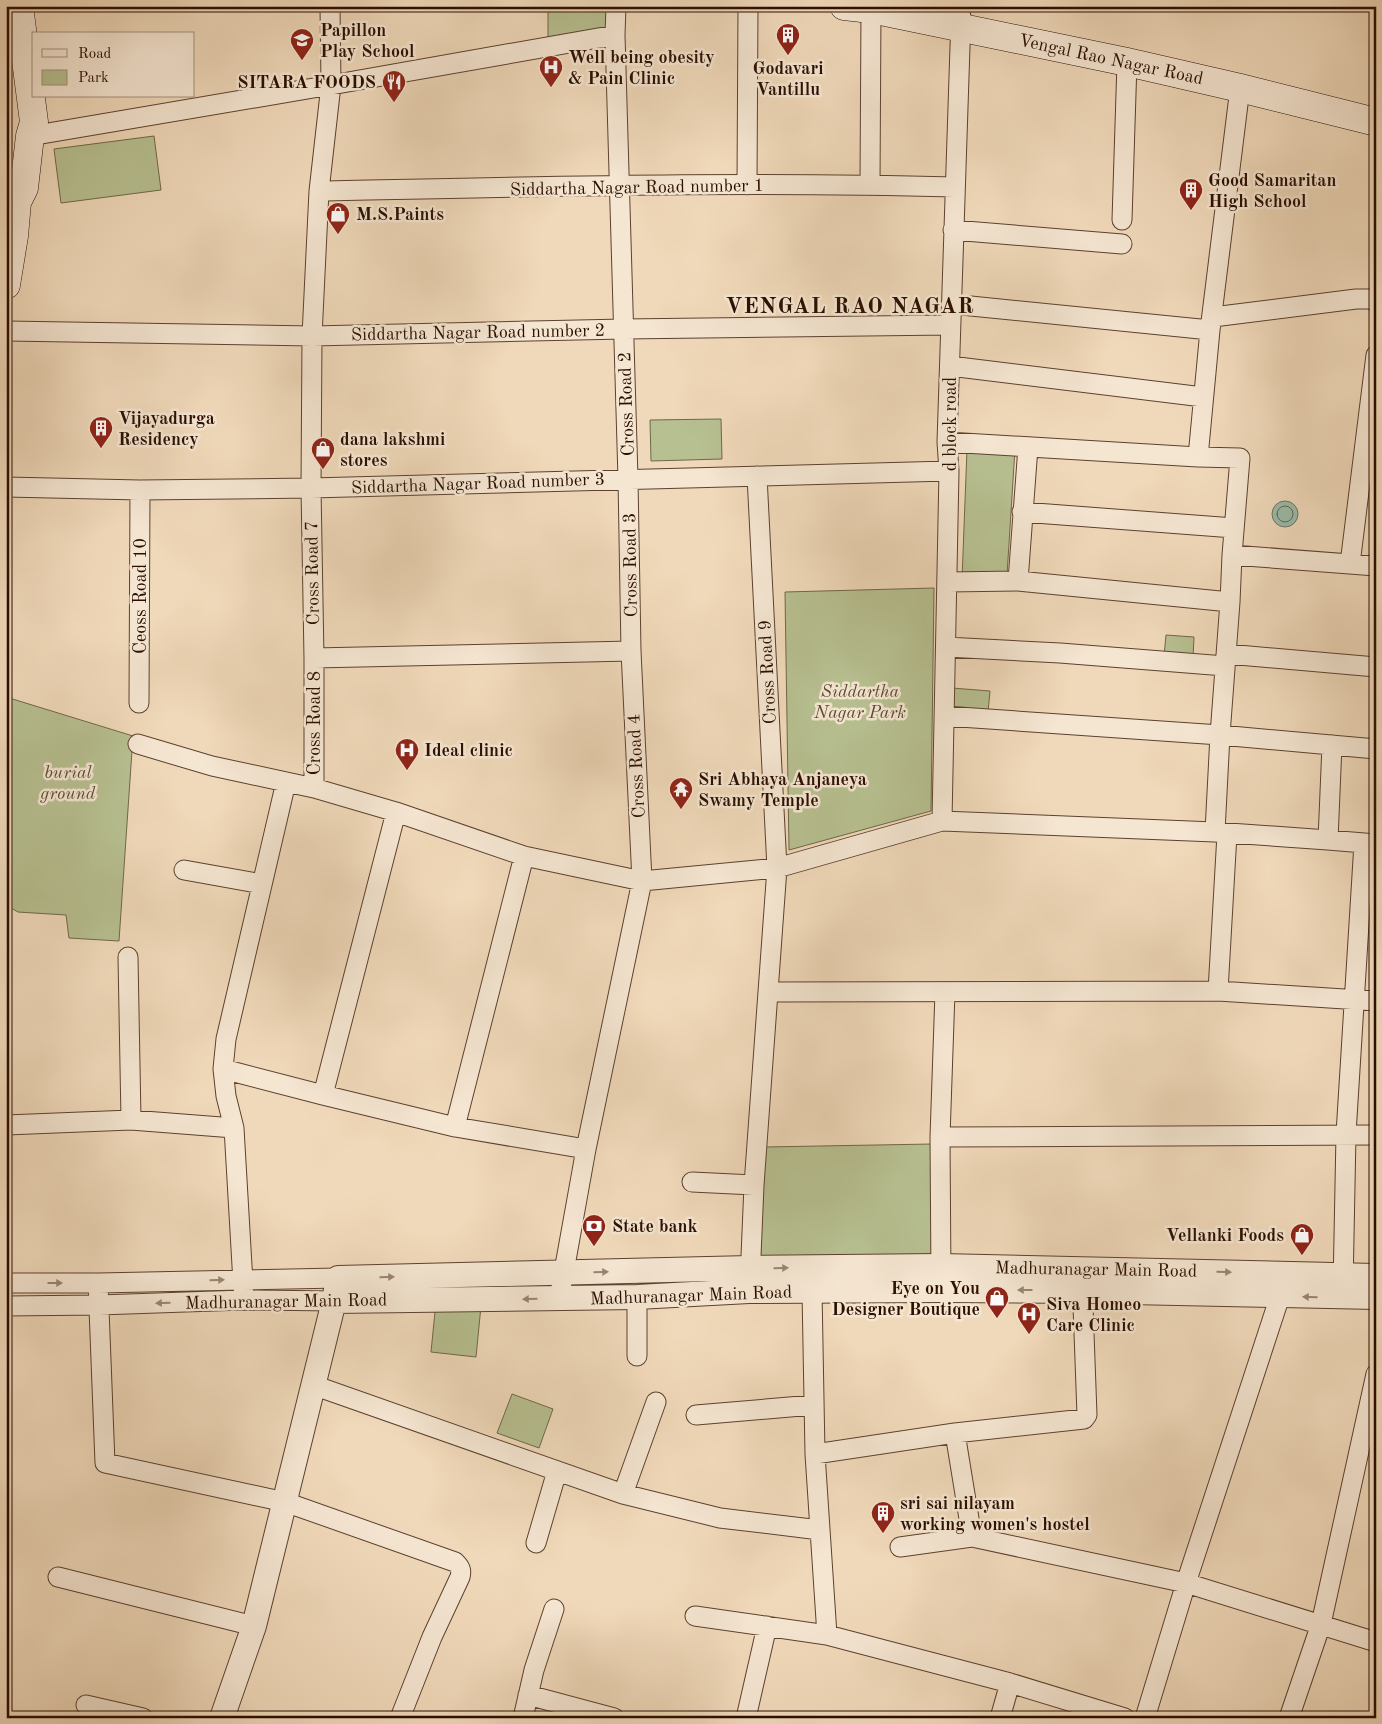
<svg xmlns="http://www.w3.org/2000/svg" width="1382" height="1724" viewBox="0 0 1382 1724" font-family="'Old Standard TT',serif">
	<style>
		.green { fill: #b7c091; stroke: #706748 }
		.water { fill: #9bbba9; stroke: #6e7665 }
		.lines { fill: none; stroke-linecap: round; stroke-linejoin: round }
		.shore { stroke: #626454; stroke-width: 1 }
		.minor-casing { stroke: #5c412e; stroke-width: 21 }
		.tertiary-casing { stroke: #5c412e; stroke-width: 26 }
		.secondary-casing { stroke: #2a0e00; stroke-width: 29 }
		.minor { stroke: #f5e6d2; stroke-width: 19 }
		.tertiary { stroke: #f5e6d2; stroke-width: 24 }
		.secondary { stroke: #f5e6d2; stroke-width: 28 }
		.oneway { fill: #9a8574 }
		.labels { text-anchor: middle; stroke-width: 5; stroke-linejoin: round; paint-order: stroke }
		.poi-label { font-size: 18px; font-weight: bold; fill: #2a0e00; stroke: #f5e6d2; text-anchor: start }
		.street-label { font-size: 18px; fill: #2a0e00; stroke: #f5e6d2 }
		.park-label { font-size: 18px; font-style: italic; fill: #5b4c33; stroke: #f5e6d2 }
		.district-label { font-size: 22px; font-weight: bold; letter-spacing: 1px; fill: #2a0e00; stroke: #f5e6d2 }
	</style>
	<rect width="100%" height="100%" fill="#f0d9ba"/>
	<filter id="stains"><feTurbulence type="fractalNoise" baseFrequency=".004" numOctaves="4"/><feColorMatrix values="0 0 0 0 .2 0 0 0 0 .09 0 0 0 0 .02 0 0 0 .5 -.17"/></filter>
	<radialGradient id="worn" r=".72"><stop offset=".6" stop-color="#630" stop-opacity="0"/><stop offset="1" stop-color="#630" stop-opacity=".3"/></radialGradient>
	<path class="green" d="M548,6H610L609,27L548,37Z
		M154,136L161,190L61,203L54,149Z
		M721,419L722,459L651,461L650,420Z
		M967,449H1015L1007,575L962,580Z
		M934,588L931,811L789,850L785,592Z
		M1166,635L1194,637L1193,658L1164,656Z
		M952,688L990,691L988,712L950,709Z
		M6,697L133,736L119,941L69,938L66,915L18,912L6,905Z
		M932,1144V1274L757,1279L764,1147Z
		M436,1302L481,1306L476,1357L431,1352Z
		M512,1394L553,1409L539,1448L497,1433Z"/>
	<path class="water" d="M1272 514a13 13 0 1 1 26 0a13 13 0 1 1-26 0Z"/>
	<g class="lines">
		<path class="shore" d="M1277 514a8 8 0 1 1 16 0a8 8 0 1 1-16 0Z"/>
		<g class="minor-casing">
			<path id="minor" d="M30,136L331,85L615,35L616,6
				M870,184L871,9
				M747,185L748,6
				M319,191C531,187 743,181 955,187
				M1122,220L1127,62
				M953,230L1122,244
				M951,304L1210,330
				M1213,317L1356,299H1372L1376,302
				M6,331L312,336L624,329L950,325
				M950,366L1203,397
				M947,442L1198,457L1240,458L1232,555L1230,602L1220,735L1215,832
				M1198,457L1210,330L1240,88
				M6,487L140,490L311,488L949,471
				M1022,512L1234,528
				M1232,555L1376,566
				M1350,564L1376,355
				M1018,581L1028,447
				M947,582L1018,581L1230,602
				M946,647L1060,653L1225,666
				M1227,654L1376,667
				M314,658L631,651
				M139,703L140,490
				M945,716L1220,735L1376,749
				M138,744L212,766L314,788L396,812L524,856L642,881L777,868L942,821L1215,832L1328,840L1376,844
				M314,788V658L311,488L312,336L319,191L331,85L330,6
				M942,821L949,471L947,442L961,16
				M1328,840L1332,745
				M184,870L262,884
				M128,957L131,1120
				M1218,991L1227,834
				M768,992L1218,991L1376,1001
				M223,1069L323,1095L455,1127L586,1149
				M323,1095L396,812
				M6,1125L131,1120L234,1128
				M455,1127L524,856
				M940,1137L1376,1135
				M692,1182L754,1185
				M814,1278L812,1291L815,1454L827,1635
				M941,1278L940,1137L945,992
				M750,1280L754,1185L777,868L757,476
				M6,1283H98L338,1278
				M98,1283L105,1463L285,1502L455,1562C460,1567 462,1570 460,1577L432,1637L400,1718
				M1343,1289L1346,1134L1364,843
				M637,1297V1356
				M559,1299L586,1149L642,881L631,651L628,479L615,35
				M244,1300L234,1128L226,1096L223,1069L226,1039L286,782
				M6,1306L99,1305L244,1300L334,1301
				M313,1385L623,1494L720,1518L820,1530
				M696,1415L813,1405
				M955,1433L972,1537
				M815,1454L955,1433L1084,1419L1087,1415L1082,1278
				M623,1494L656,1402
				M536,1543L557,1471
				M900,1547L972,1537L1186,1583L1376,1642
				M58,1577L254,1626
				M695,1616L827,1635L1010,1683L1125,1718
				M528,1695L614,1718
				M86,1705L143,1718
				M523,1718L534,1670L554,1609
				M746,1718L767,1626
				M1000,1718L1010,1683
				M1145,1718L1186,1583L1280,1296
				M1289,1718L1321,1624L1376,1374"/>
		</g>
		<g class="tertiary-casing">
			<path id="tertiary" d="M334,1301L637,1297L749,1291L942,1290L1082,1291L1376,1297
				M222,1718L254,1626L334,1301L338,1278L750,1268L941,1266L1376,1276"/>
		</g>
		<g class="secondary-casing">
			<path id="secondary" d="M844,6L871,9L1127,62L1240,88L1376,122
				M6,285L14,236L17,202L24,188L30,136L34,122L19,6"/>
		</g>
		<use href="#minor" class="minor"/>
		<use href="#tertiary" class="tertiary"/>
		<use href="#secondary" class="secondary"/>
	</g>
	<defs><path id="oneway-solid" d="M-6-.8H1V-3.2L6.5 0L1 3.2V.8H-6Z" transform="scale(1.25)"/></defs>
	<g class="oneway">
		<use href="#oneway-solid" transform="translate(781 1268) rotate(-1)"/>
		<use href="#oneway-solid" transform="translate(601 1272) rotate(-2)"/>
		<use href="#oneway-solid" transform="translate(1224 1272) rotate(1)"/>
		<use href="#oneway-solid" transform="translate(387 1277) rotate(-1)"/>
		<use href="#oneway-solid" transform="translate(217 1280) rotate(-1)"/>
		<use href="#oneway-solid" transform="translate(55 1283)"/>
		<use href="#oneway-solid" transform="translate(1025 1290) rotate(-180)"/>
		<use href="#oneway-solid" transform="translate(1310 1297) rotate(-179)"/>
		<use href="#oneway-solid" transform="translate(530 1299) rotate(179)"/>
		<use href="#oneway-solid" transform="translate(163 1303) rotate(178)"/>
	</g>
	<defs>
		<g id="building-pin" transform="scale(1.25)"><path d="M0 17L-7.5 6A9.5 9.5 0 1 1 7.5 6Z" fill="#8f2418" stroke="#f5e6d2"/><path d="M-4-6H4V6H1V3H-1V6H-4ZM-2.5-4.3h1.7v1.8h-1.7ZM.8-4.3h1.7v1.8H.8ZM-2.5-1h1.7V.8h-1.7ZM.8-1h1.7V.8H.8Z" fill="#fff"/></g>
		<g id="school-pin" transform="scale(1.25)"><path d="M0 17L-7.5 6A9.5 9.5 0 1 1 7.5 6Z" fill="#8f2418" stroke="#f5e6d2"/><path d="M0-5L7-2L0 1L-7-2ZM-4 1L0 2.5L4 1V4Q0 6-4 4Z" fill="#fff"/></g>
		<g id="hospital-pin" transform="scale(1.25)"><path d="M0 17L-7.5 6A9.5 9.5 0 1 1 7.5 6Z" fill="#8f2418" stroke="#f5e6d2"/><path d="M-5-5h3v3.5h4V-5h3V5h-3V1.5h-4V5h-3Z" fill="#fff"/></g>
		<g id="restaurant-pin" transform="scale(1.25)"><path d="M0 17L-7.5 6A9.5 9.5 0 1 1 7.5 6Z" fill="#8f2418" stroke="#f5e6d2"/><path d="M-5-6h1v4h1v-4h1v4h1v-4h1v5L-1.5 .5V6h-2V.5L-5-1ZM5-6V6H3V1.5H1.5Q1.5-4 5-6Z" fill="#fff"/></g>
		<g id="shop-pin" transform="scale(1.25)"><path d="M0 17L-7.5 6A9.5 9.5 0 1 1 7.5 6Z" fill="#8f2418" stroke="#f5e6d2"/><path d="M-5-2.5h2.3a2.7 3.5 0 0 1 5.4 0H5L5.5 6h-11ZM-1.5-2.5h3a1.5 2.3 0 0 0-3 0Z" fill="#fff"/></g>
		<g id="temple-pin" transform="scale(1.25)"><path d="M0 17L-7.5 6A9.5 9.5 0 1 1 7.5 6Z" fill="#8f2418" stroke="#f5e6d2"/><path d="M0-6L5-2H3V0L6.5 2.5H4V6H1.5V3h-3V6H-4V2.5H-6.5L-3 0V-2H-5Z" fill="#fff"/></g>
		<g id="bank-pin" transform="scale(1.25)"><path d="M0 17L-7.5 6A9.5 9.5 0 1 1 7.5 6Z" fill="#8f2418" stroke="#f5e6d2"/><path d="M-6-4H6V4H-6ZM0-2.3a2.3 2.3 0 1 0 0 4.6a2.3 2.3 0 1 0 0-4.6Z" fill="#fff"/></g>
	</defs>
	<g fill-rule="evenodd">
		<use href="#building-pin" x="788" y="35"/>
		<use href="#school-pin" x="302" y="40"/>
		<use href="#hospital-pin" x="551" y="67"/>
		<use href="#restaurant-pin" x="394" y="82"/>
		<use href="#building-pin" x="1191" y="190"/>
		<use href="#shop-pin" x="338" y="214"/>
		<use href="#building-pin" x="101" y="428"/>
		<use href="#shop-pin" x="323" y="449"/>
		<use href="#hospital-pin" x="407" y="750"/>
		<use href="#temple-pin" x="681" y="789"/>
		<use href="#bank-pin" x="594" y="1226"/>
		<use href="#shop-pin" x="1302" y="1235"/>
		<use href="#shop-pin" x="997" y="1298"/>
		<use href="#hospital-pin" x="1029" y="1314"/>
		<use href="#building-pin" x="883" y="1513"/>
	</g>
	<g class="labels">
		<g class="poi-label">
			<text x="320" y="36">Papillon<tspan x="320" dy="21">Play School</tspan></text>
			<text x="568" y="63">Well being obesity<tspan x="568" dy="21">&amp; Pain Clinic</tspan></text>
			<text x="788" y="74" text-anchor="middle">Godavari<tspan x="788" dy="21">Vantillu</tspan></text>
			<text x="376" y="88" text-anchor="end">SITARA FOODS</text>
			<text x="1208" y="186">Good Samaritan<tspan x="1208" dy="21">High School</tspan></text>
			<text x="356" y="220">M.S.Paints</text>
			<text x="118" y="424">Vijayadurga<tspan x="118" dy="21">Residency</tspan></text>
			<text x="340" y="445">dana lakshmi<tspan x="340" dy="21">stores</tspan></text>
			<text x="424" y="756">Ideal clinic</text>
			<text x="698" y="785">Sri Abhaya Anjaneya<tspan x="698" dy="21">Swamy Temple</tspan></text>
			<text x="612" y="1232">State bank</text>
			<text x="1284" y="1241" text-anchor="end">Vellanki Foods</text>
			<text x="980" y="1294" text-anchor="end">Eye on You<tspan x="980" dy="21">Designer Boutique</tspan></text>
			<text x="1046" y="1310">Siva Homeo<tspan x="1046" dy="21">Care Clinic</tspan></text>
			<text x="900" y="1509">sri sai nilayam<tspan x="900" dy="21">working women's hostel</tspan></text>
		</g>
		<g class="street-label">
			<text transform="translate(1111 59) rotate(12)" y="6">Vengal Rao Nagar Road</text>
			<text transform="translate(637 187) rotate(-1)" y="6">Siddartha Nagar Road number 1</text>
			<text transform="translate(478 332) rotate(-1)" y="6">Siddartha Nagar Road number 2</text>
			<text transform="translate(626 404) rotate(-92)" y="6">Cross Road 2</text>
			<text transform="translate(950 424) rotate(-90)" y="6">d block road</text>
			<text transform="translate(478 483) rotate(-2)" y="6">Siddartha Nagar Road number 3</text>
			<text transform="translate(630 565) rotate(-91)" y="6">Cross Road 3</text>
			<text transform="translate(312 573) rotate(-91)" y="6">Cross Road 7</text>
			<text transform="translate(140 596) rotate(-90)" y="6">Ceoss Road 10</text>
			<text transform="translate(767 672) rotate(-93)" y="6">Cross Road 9</text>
			<text transform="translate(314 723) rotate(-90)" y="6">Cross Road 8</text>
			<text transform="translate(636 766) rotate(-93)" y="6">Cross Road 4</text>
			<text transform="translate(1096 1269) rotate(1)" y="6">Madhuranagar Main Road</text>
			<text transform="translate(691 1295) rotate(-2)" y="6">Madhuranagar Main Road</text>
			<text transform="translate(286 1301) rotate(-1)" y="6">Madhuranagar Main Road</text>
		</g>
		<g class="park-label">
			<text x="860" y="697">Siddartha<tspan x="860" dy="21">Nagar Park</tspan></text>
			<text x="68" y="778">burial<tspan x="68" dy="21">ground</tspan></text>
		</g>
		<g class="district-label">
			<text x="850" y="313">VENGAL RAO NAGAR</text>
		</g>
	</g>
	<rect width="1382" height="1724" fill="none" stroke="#f0d9ba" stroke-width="25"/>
	<rect x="8" y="8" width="1367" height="1709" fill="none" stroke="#2a0e00" stroke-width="2.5"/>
	<rect x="12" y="12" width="1357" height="1699" fill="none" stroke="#2a0e00"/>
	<rect x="32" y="32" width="162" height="65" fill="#f5e6d2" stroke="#a4907e"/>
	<rect x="42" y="49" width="25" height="8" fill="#f5e6d2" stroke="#a4907e"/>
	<text x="78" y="58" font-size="15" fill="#2a0e00">Road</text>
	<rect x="42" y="70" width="25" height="15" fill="#b7c091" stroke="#a4907e"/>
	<text x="78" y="82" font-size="15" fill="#2a0e00">Park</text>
	<rect width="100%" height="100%" filter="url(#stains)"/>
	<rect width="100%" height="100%" fill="url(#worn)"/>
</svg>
